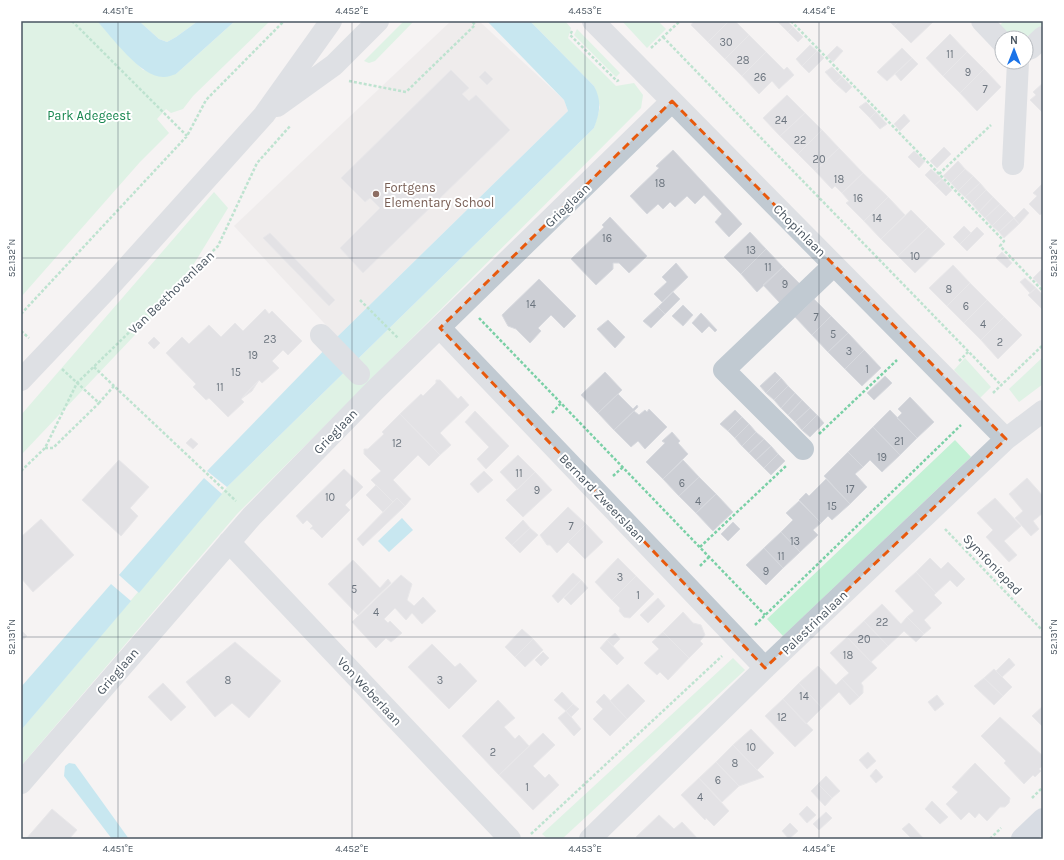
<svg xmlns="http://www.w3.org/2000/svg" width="1064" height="860" viewBox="0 0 1064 860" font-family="Karla,sans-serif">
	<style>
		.education { fill: #e6e4e5 }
		.green { fill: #c3f1d5 }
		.water { fill: #90daee }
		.building { fill: #cdcfd5; stroke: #d7d9de }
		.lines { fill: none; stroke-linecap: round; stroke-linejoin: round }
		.path { stroke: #7ad0a6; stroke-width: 2.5; stroke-dasharray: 3 2; stroke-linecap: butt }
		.minor { stroke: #c1cad2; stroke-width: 22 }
		.major { stroke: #b3c2d1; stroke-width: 22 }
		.marked { fill: none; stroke: #e8590c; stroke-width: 3; stroke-dasharray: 8 5; stroke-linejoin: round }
		.ticks { fill: none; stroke: #4a5661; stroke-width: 1; stroke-opacity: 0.45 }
		.education-dot { fill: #8d6e63; stroke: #fff; stroke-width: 1.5 }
		.labels { text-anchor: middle; stroke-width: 4; stroke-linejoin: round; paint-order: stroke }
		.number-label { font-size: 11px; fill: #6b747e }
		.park-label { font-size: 13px; fill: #17864f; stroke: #fff }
		.education-label { font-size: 13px; fill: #785e54; stroke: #fff; text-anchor: start }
		.street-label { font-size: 13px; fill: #4a5661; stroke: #fff }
		.neatline { fill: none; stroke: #4a5661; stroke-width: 1.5 }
		.ticks-label { font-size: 10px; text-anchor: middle; fill: #4a5661 }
	</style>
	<rect width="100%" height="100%" fill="#f5f3f3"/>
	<path class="education" d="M451,21H479L564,100L568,111L337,337L234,226Z"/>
	<path class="green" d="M21,21H97L143,70L176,74L235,21H270L193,96L183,109L171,113L166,109L157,119L169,133L140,162L21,297Z
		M139,21H198L176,37L167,42L159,39Z
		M404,21H414L375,61L369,63L364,61Z
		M530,21H565L571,28L568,38L616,86L634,83L643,95L641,108L237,514L21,766V730L227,487L594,128L600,107L594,86Z
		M622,21H658L666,29L647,48Z
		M1004,21H1043V24C1025,41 1017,44 1000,25Z
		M577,29L620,73L616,77L574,35Z
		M214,192L228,208L192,267L170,298L21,455V415Z
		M1043,357V384L1019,402L1009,389Z
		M965,358L991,387L980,398L954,370Z
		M955,440L971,457L783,636L767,619Z
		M733,658L745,670L562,839H548L542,834Z"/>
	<path class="water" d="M97,21H139L159,39L167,42L176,37L198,21H235L176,74C172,75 168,77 164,77C141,78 112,37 97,21Z
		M487,21H530L594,86C602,101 600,112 594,128L227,487L207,471L337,337L568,111L564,100Z
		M204,478L222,494L139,593L119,575Z
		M402,518L413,530L389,552L378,541Z
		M111,584L131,601L22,729L21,687Z
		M69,763L75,764L129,839H112L64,776L65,766Z"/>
	<path class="building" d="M694,21H729L708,42L691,25Z
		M729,21H735L749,35L725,59L708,42Z
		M777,21H787L793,27L788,32Z
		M889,21H899L894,26Z
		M899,21H934L911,43L894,26Z
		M793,27L803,37L798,42L788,32Z
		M950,34L967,52L943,76L926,58Z
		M749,35L766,52L742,76L725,59Z
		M810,45L817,51L802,66L796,59Z
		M837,46L843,51L833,62L827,56Z
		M902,48L912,58L887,81L877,72Z
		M817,51L824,58L809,73L802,66Z
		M766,52L784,70L787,67L794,75L779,89L772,81L759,94L742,76Z
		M967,52L984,69L960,93L943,76Z
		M912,58L918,64L901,81L895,74Z
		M832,67L842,77L835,83L825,72Z
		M984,69L1001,87L977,111L960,93Z
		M451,70L469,88L462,94L469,101L476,95L510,130L363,273L340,248L380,208L370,198L365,202L341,178Z
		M485,71L493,79L487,85L479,77Z
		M842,77L852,87L846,93L835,83Z
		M1043,83V113L1030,100L1036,95L1033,92Z
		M787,95L805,113L780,136L763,118Z
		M866,102L876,112L870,118L859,107Z
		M876,112L887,124L880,129L870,118Z
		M805,113L822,130L798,154L780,136Z
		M904,114L910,121L900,131L894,124Z
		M822,130L839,148L815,171L798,154Z
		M944,147L951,154L937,168L930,161Z
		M839,148L863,173L842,193L835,186L832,189L815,171Z
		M673,150L742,224L729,237L715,222L722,214L704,195L695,204L687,196L675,207L670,202L663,209L658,204L647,214L630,196L659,168L656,166Z
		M914,151L925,161L919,168L908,157Z
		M958,161L965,169L951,183L943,176Z
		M931,169L942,179L935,185L925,175Z
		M965,169L973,176L958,191L951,183Z
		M863,173L888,197L864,221L846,203L849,201L842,193Z
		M973,176L980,183L965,197L958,191Z
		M942,179L952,190L946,196L935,185Z
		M980,183L986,190L972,204L965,197Z
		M1043,183V212L1040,215L1029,204L1037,196L1033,193Z
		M986,190L993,197L979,212L972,204Z
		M888,197L905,215L881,239L864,221Z
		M993,197L1000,204L985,218L979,212Z
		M1000,204L1007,211L992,226L985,218Z
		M1024,208L1029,213L1019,224L1014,218Z
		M911,210L928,227L898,256L881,239Z
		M1007,211L1014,218L999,232L992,226Z
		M610,217L647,256L629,273L619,263H613V269L596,285L571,259L604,227L602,225Z
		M1014,218L1019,224L1004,238L999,232Z
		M964,226L971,233L960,244L953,237Z
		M928,227L945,244L915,273L898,256Z
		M977,227L984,234L967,251L960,244Z
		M750,232L766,249L741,274L724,257Z
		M270,233L335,300L329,306L263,238Z
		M766,249L783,267L757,292L741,274Z
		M1002,252L1012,263L1007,268L996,258Z
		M676,263L688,277L662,302L654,294L667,282L662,277Z
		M953,265L970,283L947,306L929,288Z
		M783,267L800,284L780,303L763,285Z
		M1043,268V288L1033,278Z
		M1025,278L1036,288L1030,293L1020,282Z
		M539,279L576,316L564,328L551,315L538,328L541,331L530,343L516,329L508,326L502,315Z
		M970,283L987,300L964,323L947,306Z
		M1036,288L1043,295V310L1028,295Z
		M673,292L680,299L665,314L658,307Z
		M814,299L831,316L812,335L795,317Z
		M987,300L1004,317L981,340L964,323Z
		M683,305L693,315L683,326L672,316Z
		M658,307L665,314L651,328L643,321Z
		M265,309L269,314L272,311L302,341L288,355L283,350L272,361L279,368L262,383L259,380L241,399L244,402L228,417L209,398L206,400L193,387L196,384L166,353L182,337L189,344L209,325L221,337L235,323L243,331Z
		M701,313L717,330L715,332L709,326L702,333L692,323Z
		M831,316L848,333L828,352L812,335Z
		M1004,317L1022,335L998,359L981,340Z
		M608,320L625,337L615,348L597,329Z
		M848,333L864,350L845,369L828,352Z
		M154,337L160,343L154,349L148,343Z
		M864,350L881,368L862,386L845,369Z
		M605,372L622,390L598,413L581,395Z
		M775,372L781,378L766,393L760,386Z
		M885,376L892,383L874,400L867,393Z
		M781,378L788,386L774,400L766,393Z
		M259,380L252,391L241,399Z
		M436,380H440L458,399L461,396L469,405L440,433L451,445L440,455L400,414L421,394L423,396L436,383Z
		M788,386L795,393L781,408L774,400Z
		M795,393L802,400L788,415L781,408Z
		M618,394L633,409L637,405L638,407L614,430L598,413Z
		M910,397L934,422L917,438L897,418L902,413L898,409Z
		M802,400L810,408L795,422L788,415Z
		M810,408L817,415L802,430L795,422Z
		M649,409L667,427L645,449L638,441L631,447L614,430L634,411L639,415L645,410L647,412Z
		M735,410L742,417L728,431L720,424Z
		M890,410L917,438L900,455L873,427Z
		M475,411L509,446L486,469L477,459L489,447L465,422Z
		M400,414L440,455L429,466L418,455L393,480L411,499L405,506L397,498L393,502L371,480L381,471L364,454V449H368L384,434L382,432Z
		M817,415L824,423L810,437L802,430Z
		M742,417L749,424L735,438L728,431Z
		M749,424L756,432L742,446L735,438Z
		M873,427L900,455L882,472L870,460L863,467L848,452Z
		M672,432L680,441L678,443L688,454L663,479L646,462L665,443L662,441Z
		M756,432L764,439L749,453L742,446Z
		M191,438L198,444L193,449L186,443Z
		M764,439L771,446L756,460L749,453Z
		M771,446L778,454L764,468L756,460Z
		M848,452L863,467L855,474L867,487L850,504L824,476Z
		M778,454L785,461L771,475L764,468Z
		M518,455L535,472L517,490L500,472Z
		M119,460L149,487L130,508L138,516L121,536L82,500Z
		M683,460L699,477L679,496L663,479Z
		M344,469L363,487L345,505L350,510L322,538L313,529H310L313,526L307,520L303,524L296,516Z
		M484,471L493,480L478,493L470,484Z
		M535,472L552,490L523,517L506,500Z
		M699,477L716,494L696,513L679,496Z
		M1027,478L1043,496V513L1033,521L1039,529L1031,536L1015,518L1023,511L1009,494Z
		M826,479L850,504L832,520L828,516L821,523L799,500L806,493L809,496Z
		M376,485L393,502L383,512L366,495Z
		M716,494L733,512L713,531L696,513Z
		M397,498L405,506L363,546L357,539Z
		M995,498L1021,526L1004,541L1017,555L1009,562L986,537L993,530L977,513Z
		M799,501L821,523L813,530L818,535L800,552L781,532L793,520L786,513Z
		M568,507L586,524L557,553L550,545H547L540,535Z
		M41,519L74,555L33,592L21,578V537Z
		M523,520L530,528L512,545L505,538Z
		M733,522L740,529L728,541L721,534Z
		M586,524L603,542L585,559L568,542Z
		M530,528L538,535L520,553L512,545Z
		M781,532L800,552L783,568L764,548Z
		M764,548L783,568L766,585L746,565Z
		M618,558L636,576L612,600L595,582Z
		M930,558L941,569L948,562L965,579L957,587L950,580L936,593L916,572Z
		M353,560L380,588L388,579L391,583L358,615L328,584Z
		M916,572L936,593L934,595L942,603L924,620L931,628L924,634L907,617L914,611L895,591Z
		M573,573L581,580L558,603L552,596Z
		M401,575L412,584L407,600L414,606L423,597L436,611L422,624L412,613L406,620L395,608L384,619L388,623L390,621L402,633L391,642L386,638L376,648L352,622Z
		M636,576L654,594L630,618L624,617L619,611L620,608L612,600Z
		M581,580L588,588L571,605L564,598Z
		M658,598L665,606L648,623L640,615Z
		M882,604L901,624L907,617L924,634L916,642L904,631L888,646L864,621Z
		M683,612L693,623L701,625L705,635L700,641L703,644L689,658L663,632Z
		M864,621L888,646L871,662L847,637Z
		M522,629L533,639L515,657L505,647Z
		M21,630L27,636L21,641Z
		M663,632L689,658L668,680L660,672L657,675L644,663L659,649L652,642Z
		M615,633L620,639L613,646L607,640Z
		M847,637L877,668L861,683L863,686V693L859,697L842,679L849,673L830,653Z
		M533,639L543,650L525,667L515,657Z
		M607,640L624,658L617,665L600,648Z
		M235,642L281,681L249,718L232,703L215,717L186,682Z
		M432,644L455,667L460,663L477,681L449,709L408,667Z
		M543,652L549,658L541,666L535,660Z
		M1009,658L1015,665L1002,677L996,671Z
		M818,666L836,685L842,679L859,697L850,705L839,692L822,708L799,683Z
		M994,669L1012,687L1003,696L984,678Z
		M984,678L1003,696L994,705L974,686Z
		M163,683L186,707L171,721L148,697Z
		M799,683L822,708L806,724L783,699Z
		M628,684L645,701L627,719L610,701Z
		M562,692L573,704L566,711L554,700Z
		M604,694L627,719L610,736L593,719L603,709L596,702Z
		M937,695L944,704L935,711L928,702Z
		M783,699L813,730L795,747L765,716Z
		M498,700L515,718L504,727L515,739L519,735L529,746L499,775L462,736Z
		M573,704L579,709L571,717L566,711Z
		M1043,706V727L1032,716Z
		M566,711L581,729L574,736L558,718Z
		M1000,717L1043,756V765L1039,769L1041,771L1035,777L1033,775L1024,784L1004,763L1006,761L981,736Z
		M751,729L774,753L757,770L733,745Z
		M543,733L555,745L533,766L545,778L549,774L559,785L533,810L499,775Z
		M733,745L757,770L764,777L739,786L716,762Z
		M868,752L876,761L867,769L859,760Z
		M716,762L739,786L722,802L699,778Z
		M975,763L1010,798L1009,803L1005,807H1000L987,821L979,813L975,818L969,812L961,820L946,804L958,792L952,787Z
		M876,769L883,777L876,783L870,776Z
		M826,776L840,791L832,798L818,784Z
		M699,778L729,811L714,826L706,818L705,820L681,795Z
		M818,784L832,798L825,806L811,791Z
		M932,801L948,817L940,824L925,809Z
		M807,806L816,815L807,823L799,814Z
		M52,809L77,830L69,839H26Z
		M826,812L832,818L819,830L813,824Z
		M659,815L674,829L682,822L698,839H638L636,837Z
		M790,823L798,831L789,839L782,831Z
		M909,823L924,839H909L911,838L902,829Z"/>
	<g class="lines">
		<path class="path" d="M72,21L187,136
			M791,21L1004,241L1000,246L1043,291
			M572,31L570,35L617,81L619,80
			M663,37L1001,385
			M651,48L680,21
			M349,81L406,92L475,25L472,21
			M939,174L991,125
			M360,300L398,338
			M21,314L187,136L206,100L284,21
			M479,318L765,615
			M21,331L29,338
			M959,361L969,351
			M94,367L114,386
			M62,369L99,403L114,386L236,501
			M993,393L1043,345
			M552,413L561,403
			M819,434L897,360
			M45,448H53L99,403
			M21,471L45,448L77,383L218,246L257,163L291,125
			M613,476L623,467
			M945,529L1043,631
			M700,547L787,465
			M700,566L709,557
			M755,625L961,425
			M1032,798L1043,787
			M531,834L722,656
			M990,839L1001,828"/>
		<path class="minor" d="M593,21L1006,439
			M982,21L1002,42
			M1026,50L1031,48L1043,37
			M277,106L334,65L378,21
			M1013,164L1018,62
			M440,328L765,668
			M321,335L359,374
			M21,380L112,284L264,115L331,21
			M803,449L724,370L834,265
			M229,542L510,839
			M21,783L252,516L375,390L672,101
			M590,839L765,668L1006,439L1043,411"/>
		<path class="major" d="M1022,839L1043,819"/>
	</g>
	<path d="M0 0H1064V860H0ZM672,101L1006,439L765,668L440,328Z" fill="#f5f3f3" fill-opacity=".55" fill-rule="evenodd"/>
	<path class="marked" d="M672,101L1006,439L765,668L440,328Z"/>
	<path class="ticks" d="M118,21V839M352,21V839M585,21V839M819,21V839M21,258H1043M21,637H1043"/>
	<circle class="education-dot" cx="376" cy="194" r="4"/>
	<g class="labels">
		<g class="number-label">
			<text x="726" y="46">30</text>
			<text x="950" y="58">11</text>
			<text x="743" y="64">28</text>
			<text x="968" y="76">9</text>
			<text x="760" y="81">26</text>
			<text x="985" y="93">7</text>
			<text x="781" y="124">24</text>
			<text x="800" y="144">22</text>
			<text x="819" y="163">20</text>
			<text x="839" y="183">18</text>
			<text x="660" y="187">18</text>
			<text x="858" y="202">16</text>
			<text x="877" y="222">14</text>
			<text x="607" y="242">16</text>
			<text x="751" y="254">13</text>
			<text x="915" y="260">10</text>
			<text x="768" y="271">11</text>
			<text x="785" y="288">9</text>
			<text x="949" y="293">8</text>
			<text x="531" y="308">14</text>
			<text x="966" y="310">6</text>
			<text x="816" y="321">7</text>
			<text x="983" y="328">4</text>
			<text x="833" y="338">5</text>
			<text x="270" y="343">23</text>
			<text x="1000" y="346">2</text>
			<text x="849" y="355">3</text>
			<text x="253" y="359">19</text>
			<text x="867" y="373">1</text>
			<text x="236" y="376">15</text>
			<text x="220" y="391">11</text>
			<text x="899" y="445">21</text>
			<text x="397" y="447">12</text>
			<text x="882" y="461">19</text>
			<text x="519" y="477">11</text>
			<text x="682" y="487">6</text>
			<text x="850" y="493">17</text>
			<text x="537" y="494">9</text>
			<text x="330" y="501">10</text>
			<text x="698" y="505">4</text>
			<text x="832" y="510">15</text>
			<text x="571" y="530">7</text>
			<text x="795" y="545">13</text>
			<text x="781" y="560">11</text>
			<text x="766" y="575">9</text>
			<text x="620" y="581">3</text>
			<text x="354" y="593">5</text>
			<text x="638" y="599">1</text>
			<text x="376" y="616">4</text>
			<text x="882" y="626">22</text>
			<text x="864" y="643">20</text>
			<text x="848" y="659">18</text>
			<text x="228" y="684">8</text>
			<text x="440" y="684">3</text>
			<text x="804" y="700">14</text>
			<text x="782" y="721">12</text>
			<text x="751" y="751">10</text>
			<text x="493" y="756">2</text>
			<text x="735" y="767">8</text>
			<text x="718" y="784">6</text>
			<text x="527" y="791">1</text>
			<text x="700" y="801">4</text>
		</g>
		<g class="park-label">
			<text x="89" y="120">Park Adegeest</text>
		</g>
		<g class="education-label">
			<text x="384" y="192">Fortgens<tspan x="384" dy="15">Elementary School</tspan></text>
		</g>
		<g class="street-label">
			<text transform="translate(567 205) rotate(-44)" y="5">Grieglaan</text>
			<text transform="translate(800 230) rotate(45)" y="5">Chopinlaan</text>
			<text transform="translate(171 292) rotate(-44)" y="5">Van Beethovenlaan</text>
			<text transform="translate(335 431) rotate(-46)" y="5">Grieglaan</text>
			<text transform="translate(603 498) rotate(46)" y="5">Bernard Zweerslaan</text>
			<text transform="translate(993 564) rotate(46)" y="5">Symfoniepad</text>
			<text transform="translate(814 622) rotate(-44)" y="5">Palestrinalaan</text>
			<text transform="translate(117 671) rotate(-49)" y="5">Grieglaan</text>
			<text transform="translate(370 691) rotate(47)" y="5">Von Weberlaan</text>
		</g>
	</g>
	<rect width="1064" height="860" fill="none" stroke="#ffffff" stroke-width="44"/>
	<g transform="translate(1014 50)"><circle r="19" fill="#ffffff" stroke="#b7bbc0"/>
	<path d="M0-3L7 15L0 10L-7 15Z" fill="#1a73e8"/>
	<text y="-6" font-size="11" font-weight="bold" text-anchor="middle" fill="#4a5661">N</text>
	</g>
	<rect x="22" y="22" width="1020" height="816" class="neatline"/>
	<g class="ticks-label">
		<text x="118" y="14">4.451°E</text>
		<text x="352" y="14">4.452°E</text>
		<text x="585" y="14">4.453°E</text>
		<text x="819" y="14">4.454°E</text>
		<text transform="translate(11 258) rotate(-90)" y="4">52.132°N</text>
		<text transform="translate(1053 258) rotate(-90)" y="4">52.132°N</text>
		<text transform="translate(11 637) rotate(-90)" y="4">52.131°N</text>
		<text transform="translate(1053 637) rotate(-90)" y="4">52.131°N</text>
		<text x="118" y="852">4.451°E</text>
		<text x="352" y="852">4.452°E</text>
		<text x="585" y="852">4.453°E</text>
		<text x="819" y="852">4.454°E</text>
	</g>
</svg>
